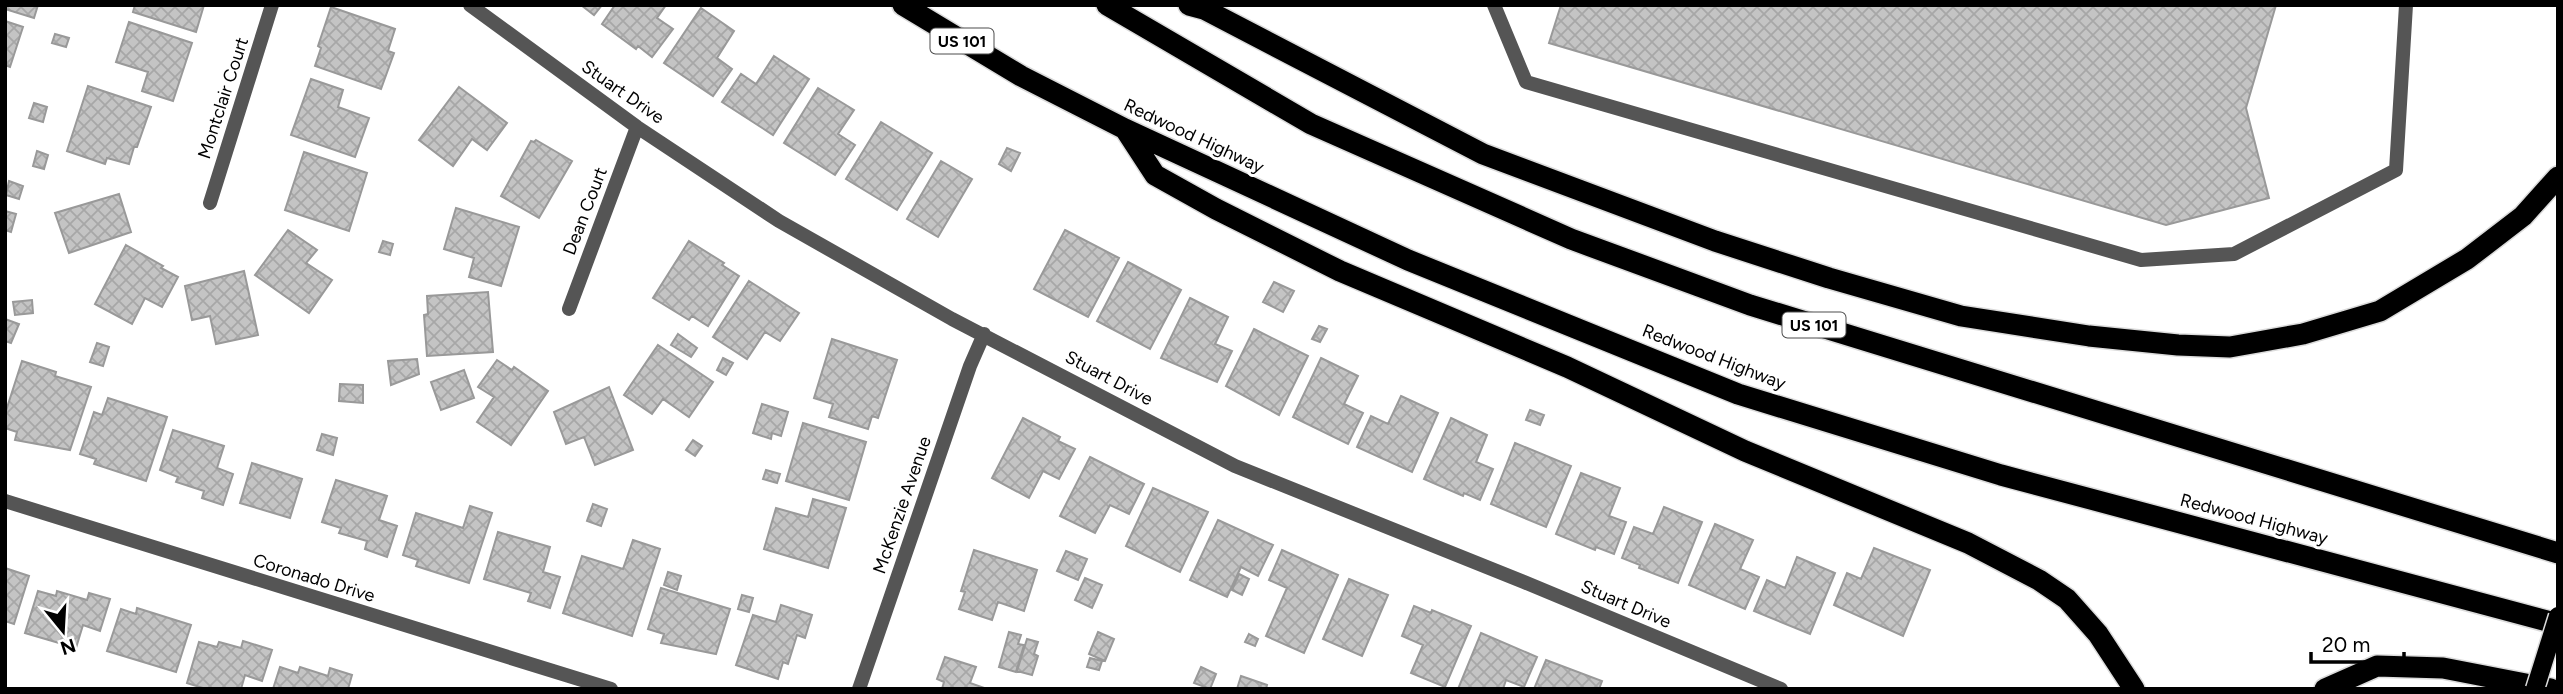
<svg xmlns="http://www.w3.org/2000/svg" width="2563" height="694" viewBox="0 0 2563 694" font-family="Figtree,sans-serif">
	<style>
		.building { fill: url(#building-cross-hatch); stroke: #999; stroke-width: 2 }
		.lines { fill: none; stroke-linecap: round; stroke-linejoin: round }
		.highway-casing { stroke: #dbdbdb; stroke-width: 24 }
		.lane { stroke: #555; stroke-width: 14 }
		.street { stroke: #555; stroke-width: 14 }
		.highway { stroke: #000; stroke-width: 21 }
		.primary-bridge-casing { stroke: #dbdbdb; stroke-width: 21; stroke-linecap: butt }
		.primary-bridge { stroke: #000; stroke-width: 18 }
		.labels { text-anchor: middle; stroke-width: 6; stroke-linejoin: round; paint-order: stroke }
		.shield { fill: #fff; stroke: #4c4c4c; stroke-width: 2 }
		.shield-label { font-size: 16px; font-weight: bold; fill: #000 }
		.street-label { font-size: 18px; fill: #000; stroke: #fff }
	</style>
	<defs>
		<pattern id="building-cross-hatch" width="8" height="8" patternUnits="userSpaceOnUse" patternTransform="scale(1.75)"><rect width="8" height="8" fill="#c4c4c4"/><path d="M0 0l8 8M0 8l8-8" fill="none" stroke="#a7a7a7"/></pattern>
	</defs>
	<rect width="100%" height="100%" fill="#fff"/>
	<path class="building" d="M5,5H38L34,18L5,9Z
		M135,5H204L196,32L133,12Z
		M581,5H602L594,15Z
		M615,5H666L657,18L673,29L652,57L638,46L636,49L602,24Z
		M1561,5H2276L2246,108L2269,198L2166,225L1549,43Z
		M331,7L395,29L388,51L394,53L381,89L315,66L321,48L318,46Z
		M701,8L734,31L717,58L732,69L713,96L664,63Z
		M5,21L23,27L10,67L5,65Z
		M129,22L192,43L173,101L142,91L148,72L116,62Z
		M55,34L69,38L66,47L52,43Z
		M774,56L809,79L773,135L722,102L741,74L756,84Z
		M311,79L343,90L338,107L369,118L355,157L291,135Z
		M88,86L151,107L137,147H134L129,164L107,158L105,164L67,151Z
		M459,87L507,123L487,150L472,139L453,166L419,140Z
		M818,88L854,110L838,134L855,145L835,175L784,143Z
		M34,103L47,107L43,122L29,118Z
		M881,122L932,153L897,210L846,179Z
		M536,140L572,161L539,218L501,196L531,141L534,142Z
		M1007,148L1020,153L1011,171L999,164Z
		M37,151L48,155L44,169L33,166Z
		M304,152L367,173L349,231L285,210Z
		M941,161L972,179L938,237L907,219Z
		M9,181L23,186L19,199L6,195Z
		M119,194L131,232L69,253L55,213Z
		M456,208L519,227L501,286L469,277L474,258L444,249Z
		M5,211L16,214L11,232L5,230Z
		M288,230L317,250L306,263L332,280L309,313L255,275Z
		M1065,230L1119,258L1088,317L1034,289Z
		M383,241L393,244L390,255L379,252Z
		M689,241L724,263L722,265L739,276L708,326L692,316L689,320L653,298Z
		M126,245L163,266L161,268L178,277L162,307L145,298L132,324L95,304Z
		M1128,262L1181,290L1150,349L1097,321Z
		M244,271L258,335L216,344L210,316L192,320L185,286Z
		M749,281L799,313L780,341L765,332L747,359L713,337Z
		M1274,282L1294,291L1283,312L1263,302Z
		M488,292L493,352L427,356L424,315L428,314L427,296Z
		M1190,298L1228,317L1215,344L1232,351L1217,382L1161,358Z
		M32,300L33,313L15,315L13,302Z
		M5,319L19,324L11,343L5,341Z
		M1319,326L1327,329L1320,342L1312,339Z
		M1254,329L1308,356L1279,415L1226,386Z
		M678,334L697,348L691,357L671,345Z
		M832,339L897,360L878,418L872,416L868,429L829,417L833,404L814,398Z
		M97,343L109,347L103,366L90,362Z
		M658,345L713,382L689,417L663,399L652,414L624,395Z
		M723,358L733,363L726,375L717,370Z
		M1321,358L1358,376L1344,404L1363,413L1348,444L1293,417Z
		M417,359L419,374L391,385L388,361Z
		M497,360L512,370L514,367L548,391L511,445L477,422L494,397L478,387Z
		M22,361L56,372L55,376L91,387L70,450L15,440L17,432L5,428V414Z
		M464,370L474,398L441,410L431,382Z
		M340,384L363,385V403L339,401Z
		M609,387L633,450L595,465L584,437L566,444L554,412Z
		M1401,396L1438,413L1412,472L1357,447L1371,416L1388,424Z
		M108,398L167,417L146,481L94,464L96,459L80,454L94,412L102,415Z
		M762,404L788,412L781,436L772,433L771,439L753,433Z
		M1530,410L1544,415L1540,425L1526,420Z
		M1023,418L1060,437L1058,441L1075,449L1059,479L1043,471L1029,498L992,478Z
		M1451,418L1487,435L1476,462L1493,469L1480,500L1464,493L1463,496L1424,479Z
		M803,423L866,442L849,500L786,481Z
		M173,430L224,446L217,468L233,474L223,505L202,498L204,491L176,482L178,477L160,470Z
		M322,434L337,438L333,455L317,450Z
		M693,440L702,446L695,456L686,450Z
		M1515,443L1571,466L1546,527L1491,504Z
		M1090,457L1144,484L1129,514L1110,505L1095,533L1060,516Z
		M252,463L302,479L290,518L240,503Z
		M766,470L780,474L777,483L763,479Z
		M1581,473L1620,488L1609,516L1626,522L1614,554L1596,547L1595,550L1556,534Z
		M336,480L387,496L379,520L397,526L387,557L365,549L367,541L339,533L341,528L322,522Z
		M1153,488L1208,512L1180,572L1126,546Z
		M813,499L846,508L828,568L764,549L776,508L808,517Z
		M593,504L607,509L601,526L587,521Z
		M470,506L492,513L469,583L416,566L418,560L403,555L416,513L463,528Z
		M1664,507L1702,522L1678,583L1639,568L1640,565L1622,558L1634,527L1653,534Z
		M1218,520L1273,545L1258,576L1241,567L1227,597L1190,580Z
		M1715,524L1753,540L1740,569L1759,577L1745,609L1689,585Z
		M498,532L550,547L543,572L560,577L550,608L528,601L531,593L484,579Z
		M633,540L660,549L632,636L563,613L582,556L623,569Z
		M1874,548L1930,570L1903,636L1834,605L1847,573L1861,579Z
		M974,550L1037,570L1024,611L998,602L992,620L959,609L965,592L961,591Z
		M1282,550L1338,575L1304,653L1266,636L1287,588L1269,580Z
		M1066,551L1087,559L1078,580L1057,571Z
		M1797,557L1835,573L1810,634L1754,611L1767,580L1785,588Z
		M5,568L29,576L14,624L5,621Z
		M668,572L681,576L677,590L664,585Z
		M1239,574L1249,579L1242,595L1232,590Z
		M1085,578L1102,585L1092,608L1075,600Z
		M1349,579L1388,595L1362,656L1323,639Z
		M661,588L730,609L716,654L661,643L664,634L648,629Z
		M38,591L56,596L57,591L87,600L89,593L110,599L100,631L83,625L76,648L25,633Z
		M742,595L753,598L749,612L738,609Z
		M781,605L812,615L805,638L797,635L788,664L783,662L778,679L736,665L753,615L776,622Z
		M1414,606L1431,613L1432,610L1471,626L1445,687L1411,673L1423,645L1402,636Z
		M137,608L191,625L176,672L107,651L121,609L136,614Z
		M1009,632L1021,635L1018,644L1024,645L1016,672L999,667Z
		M1098,632L1114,639L1105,661L1089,654Z
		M1481,633L1537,657L1524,687L1506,680L1503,689H1458Z
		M1249,634L1258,639L1255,646L1245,642Z
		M1027,639L1038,642L1034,654L1038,656L1032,675L1017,671Z
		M243,641L272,650L262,681L245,675L241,689H206L187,683L199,642L217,647L219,642L241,648Z
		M945,657L976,667L970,683L987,689H942L944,682L937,679Z
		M1090,658L1102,661L1099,670L1087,667Z
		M1546,660L1602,681L1599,689H1534Z
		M280,667L298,673L300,667L328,676L330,668L352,675L348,689H273Z
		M1201,667L1216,674L1210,689L1194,683Z
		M1241,676L1267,685L1266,689H1237Z"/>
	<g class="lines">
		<g class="highway-casing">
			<path id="highway" d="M903,5L1021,76L1125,129L1408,260L1738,394L2001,475L2558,624
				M1107,5L1311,124L1571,239L1750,305L2558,553
				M1189,5L1204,9L1483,154L1715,241L1829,278L1961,316L2089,336L2178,345L2230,347L2303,334L2380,311L2467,259L2523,216L2558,177
				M1125,129L1155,175L1216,209L1340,271L1567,367L1745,451L1968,543L2039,580L2067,599L2098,634L2134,689
				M2325,689L2377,666L2443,668L2551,689"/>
		</g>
		<path class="lane" d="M1494,5L1526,82L2141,260L2234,254L2396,170L2406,5"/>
		<path class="street" d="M470,5L637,127L779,221L952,319L1235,466L1524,582L1781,689
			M210,203L272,5
			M569,309L637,127
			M5,501L611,689
			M859,689L970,366L984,334"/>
		<use href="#highway" class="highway"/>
		<g class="primary-bridge-casing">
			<path id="primary-bridge" d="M2535,689L2558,616"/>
		</g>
		<use href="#primary-bridge" class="primary-bridge"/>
	</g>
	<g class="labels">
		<g class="shield">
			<rect x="930.5" y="28.5" width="63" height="25" rx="5"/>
			<rect x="1782.5" y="312.5" width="63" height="25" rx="5"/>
		</g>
		<g class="shield-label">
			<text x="962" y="47">US 101</text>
			<text x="1814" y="331">US 101</text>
		</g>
		<g class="street-label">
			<text transform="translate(623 92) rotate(35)" y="6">Stuart Drive</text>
			<text transform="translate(223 98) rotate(-72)" y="6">Montclair Court</text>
			<text transform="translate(1194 136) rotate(25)" y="6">Redwood Highway</text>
			<text transform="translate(585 211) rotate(-69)" y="6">Dean Court</text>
			<text transform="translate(1714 357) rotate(21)" y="6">Redwood Highway</text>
			<text transform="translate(1109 378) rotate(28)" y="6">Stuart Drive</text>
			<text transform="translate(902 505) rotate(-71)" y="6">McKenzie Avenue</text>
			<text transform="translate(2254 519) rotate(15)" y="6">Redwood Highway</text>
			<text transform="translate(314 578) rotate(17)" y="6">Coronado Drive</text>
			<text transform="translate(1626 604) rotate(23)" y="6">Stuart Drive</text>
		</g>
	</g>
	<rect width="2563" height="694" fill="none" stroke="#000000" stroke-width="14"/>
	<g transform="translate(63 631) rotate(162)" stroke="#ffffff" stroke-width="5" paint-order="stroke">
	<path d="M0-5L12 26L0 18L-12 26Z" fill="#000000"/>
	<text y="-10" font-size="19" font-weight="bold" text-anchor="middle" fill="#000000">N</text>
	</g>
	<path d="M2311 652v10h93v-10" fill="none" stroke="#000000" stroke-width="3.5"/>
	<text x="2322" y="652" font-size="21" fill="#000000" stroke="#ffffff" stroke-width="5" paint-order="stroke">20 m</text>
</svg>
